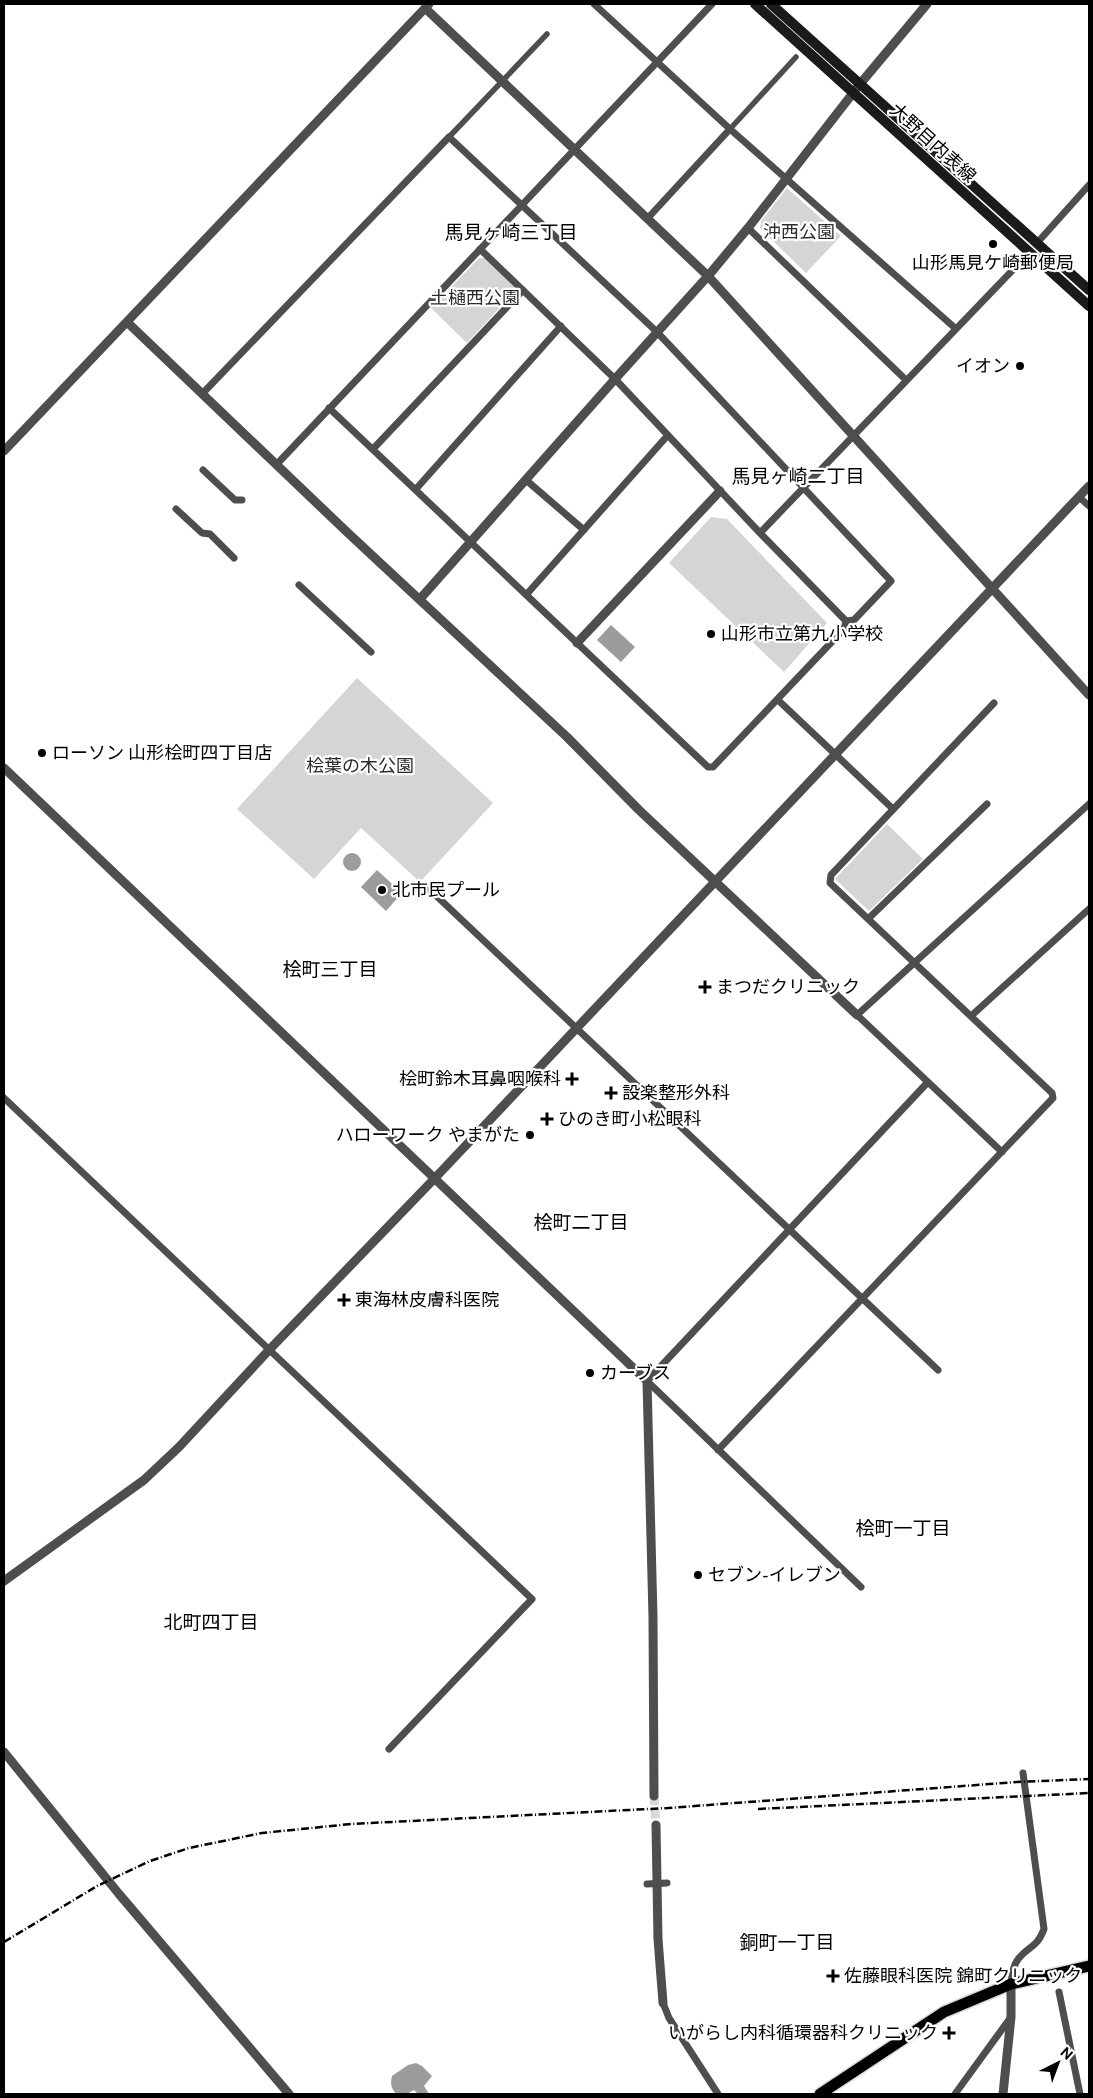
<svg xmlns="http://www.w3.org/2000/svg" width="1093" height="2098" viewBox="0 0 1093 2098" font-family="'Public Sans','Noto Sans JP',sans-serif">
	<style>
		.green { fill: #d5d5d5 }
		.water { fill: #9c9c9c }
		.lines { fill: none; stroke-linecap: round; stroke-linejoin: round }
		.tertiary-tunnel { stroke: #d9d9d9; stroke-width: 9; stroke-dasharray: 9 4.5; stroke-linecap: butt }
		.primary-casing { stroke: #dbdbdb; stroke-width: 14 }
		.pedestrian { stroke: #4e4e4e; stroke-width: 5.5 }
		.minor { stroke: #4e4e4e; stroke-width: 7 }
		.tertiary { stroke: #4e4e4e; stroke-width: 9 }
		.secondary { stroke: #1b1b1b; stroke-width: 10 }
		.primary { stroke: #000; stroke-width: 11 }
		.rail { stroke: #000; stroke-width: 2.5; stroke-dasharray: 8 2.5 1 2.5; stroke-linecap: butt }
		.minor-bridge { stroke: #4e4e4e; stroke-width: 7 }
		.poi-dot { fill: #000; stroke: #fff; stroke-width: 2 }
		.labels { text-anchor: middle; stroke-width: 4.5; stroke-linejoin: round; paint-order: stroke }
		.street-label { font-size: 18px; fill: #000; stroke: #fff }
		.park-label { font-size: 18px; fill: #2c2c2c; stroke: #fff }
		.poi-label { font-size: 18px; fill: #000; stroke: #fff; text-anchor: start }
		.neighbourhood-label { font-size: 19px; fill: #000; stroke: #fff }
	</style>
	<rect width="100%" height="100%" fill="#fff"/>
	<path class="green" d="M787,188L841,236L806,273L760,228L761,221Z
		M479,258H486L518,288L467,343L431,308Z
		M711,517L727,519L827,623L784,672L669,563Z
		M357,678L493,803L420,882L361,828L314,879L237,809Z
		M887,824L923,859L869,911L835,879Z"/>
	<path class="water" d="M611,625L635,647L621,662L597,640Z
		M343 862a9 9 0 1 1 18 0a9 9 0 1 1-18 0Z
		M377,870L402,893L386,911L361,887Z
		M416,2063L422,2066L432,2076L424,2086L429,2094H418L414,2090L407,2094H396C391,2088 390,2084 392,2076L408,2065Z"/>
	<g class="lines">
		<path class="tertiary-tunnel" d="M654,1796L656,1825"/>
		<g class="primary-casing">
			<path id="primary" d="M820,2094L944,2012L1011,1984L1089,1966"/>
		</g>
		<path class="pedestrian" d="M730,129L796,57
			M449,137L547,34"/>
		<path class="minor" d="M594,4L730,129L955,328
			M647,219L730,129
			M748,228L906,380
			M1037,243L1089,185
			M202,394L449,137L657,332L891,581L854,620L846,621
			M329,408L708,767H713L844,629L846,621L760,533L615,379L480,249
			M373,449L523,290
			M277,464L712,4
			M203,470L235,500H242
			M526,480L584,530
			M416,489L561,326
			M1079,497L1089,506
			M176,509L202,533L210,534L234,558
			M760,533L1030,252
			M299,585L371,652
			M526,595L668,435
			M778,700L893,809
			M427,887L938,1370
			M869,918L987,804
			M971,1016L1089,909
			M4,1098L532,1599L389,1749
			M1002,1152L857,1015L1089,804
			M718,1450L1053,1098L1052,1093L830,883L831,875L994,703
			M861,1587L647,1381L928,1082
			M1011,1984C1012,1975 1013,1965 1019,1958C1030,1945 1037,1948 1044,1929L1023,1773
			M1059,1992L1080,2094
			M663,2003L669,2018L718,2094
			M955,2094L1011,2017"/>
		<path class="tertiary" d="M425,8L708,276L1089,695
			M127,322L348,533L567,737L639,810L857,1015
			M4,451L429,4
			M420,599L615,379L708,276L748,228L860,84L927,4
			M577,643L720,491
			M4,768L647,1381L653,1617L654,1796
			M4,1581L144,1480L179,1447L270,1349L435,1178L1089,486
			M4,1752L119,1894L289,2094
			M656,1825L658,1939L663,2003
			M1003,2094L1011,2017V1984"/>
		<path class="secondary" d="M755,4L1089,306
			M771,4L1089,290"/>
		<use href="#primary" class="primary"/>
		<path class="rail" d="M758,1809L1089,1793
			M4,1942L97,1886L150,1861L189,1848L262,1833L351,1824L668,1808L1017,1782L1089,1779"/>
		<path class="minor-bridge" d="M647,1884L667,1883"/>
	</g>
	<g class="poi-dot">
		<circle cx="993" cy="244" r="5"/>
		<circle cx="1020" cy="366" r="5"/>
		<circle cx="711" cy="634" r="5"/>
		<circle cx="42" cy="753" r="5"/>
		<circle cx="382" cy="890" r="5"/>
		<path d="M702.5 979.5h5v5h5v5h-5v5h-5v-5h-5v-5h5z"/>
		<path d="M569.5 1071.5h5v5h5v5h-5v5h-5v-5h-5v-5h5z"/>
		<path d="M608.5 1085.5h5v5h5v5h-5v5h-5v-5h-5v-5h5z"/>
		<path d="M544.5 1111.5h5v5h5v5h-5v5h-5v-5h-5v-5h5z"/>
		<circle cx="530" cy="1135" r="5"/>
		<path d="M341.5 1292.5h5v5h5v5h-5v5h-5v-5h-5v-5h5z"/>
		<circle cx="590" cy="1373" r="5"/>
		<circle cx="698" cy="1575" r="5"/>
		<path d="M830.5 1968.5h5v5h5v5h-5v5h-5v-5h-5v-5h5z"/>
		<path d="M946.5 2025.5h5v5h5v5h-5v5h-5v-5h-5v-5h5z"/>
	</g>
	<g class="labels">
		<g class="street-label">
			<text transform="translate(933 143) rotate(42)" y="6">大野目内表線</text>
		</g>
		<g class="park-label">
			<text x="799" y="238">沖西公園</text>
			<text x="475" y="304">土樋西公園</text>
			<text x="360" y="772">桧葉の木公園</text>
		</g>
		<g class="poi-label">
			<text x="993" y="269" text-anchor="middle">山形馬見ケ崎郵便局</text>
			<text x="1010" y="372" text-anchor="end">イオン</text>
			<text x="721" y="640">山形市立第九小学校</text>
			<text x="52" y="759">ローソン 山形桧町四丁目店</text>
			<text x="392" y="896">北市民プール</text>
			<text x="716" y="993">まつだクリニック</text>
			<text x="561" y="1085" text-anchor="end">桧町鈴木耳鼻咽喉科</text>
			<text x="622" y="1099">設楽整形外科</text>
			<text x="558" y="1125">ひのき町小松眼科</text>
			<text x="520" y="1141" text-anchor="end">ハローワーク やまがた</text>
			<text x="355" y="1306">東海林皮膚科医院</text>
			<text x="600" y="1379">カーブス</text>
			<text x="708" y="1581">セブン-イレブン</text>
			<text x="844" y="1982">佐藤眼科医院 錦町クリニック</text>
			<text x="938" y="2039" text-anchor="end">いがらし内科循環器科クリニック</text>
		</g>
		<g class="neighbourhood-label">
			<text x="511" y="239">馬見ヶ崎三丁目</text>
			<text x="798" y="483">馬見ヶ崎二丁目</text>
			<text x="330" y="976">桧町三丁目</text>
			<text x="581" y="1229">桧町二丁目</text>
			<text x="903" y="1535">桧町一丁目</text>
			<text x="211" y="1629">北町四丁目</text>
			<text x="787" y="1949">銅町一丁目</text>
		</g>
	</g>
	<rect width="1093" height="2098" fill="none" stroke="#000000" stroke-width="10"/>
	<g transform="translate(1058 2063) rotate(42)" stroke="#ffffff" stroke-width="4" paint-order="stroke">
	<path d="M0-4L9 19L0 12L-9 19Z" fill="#000000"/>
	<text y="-8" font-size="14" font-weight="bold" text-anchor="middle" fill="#000000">N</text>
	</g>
</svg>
